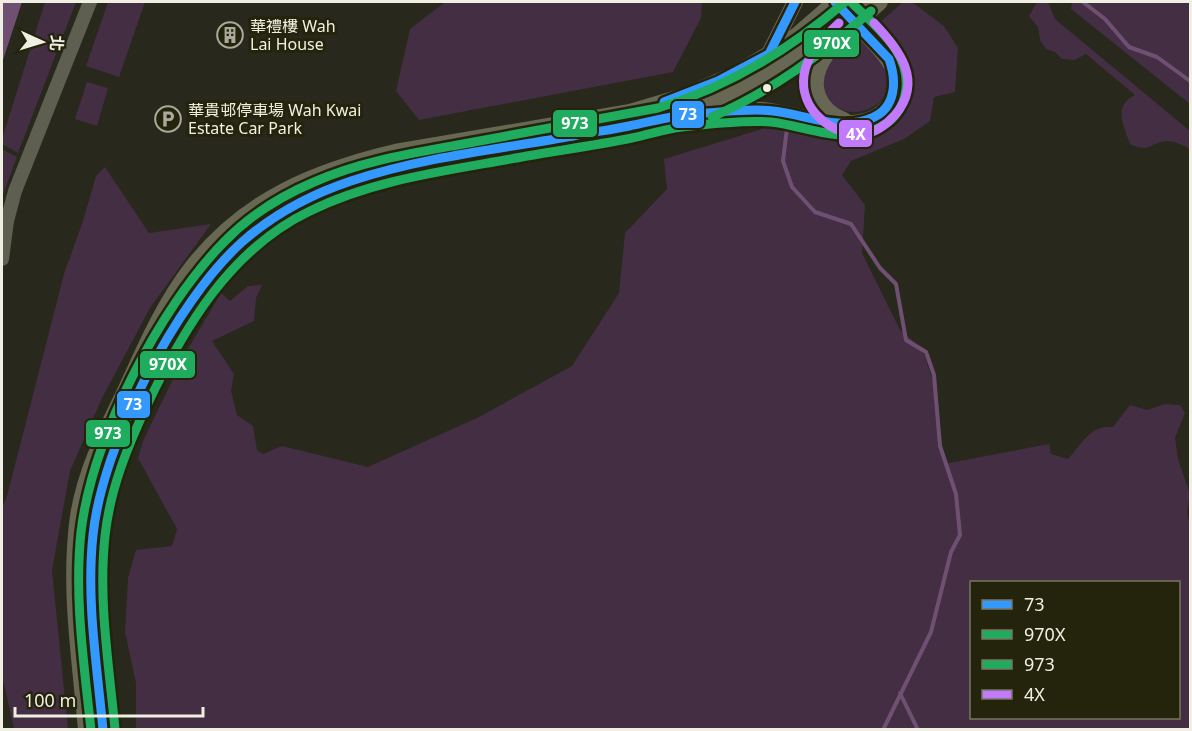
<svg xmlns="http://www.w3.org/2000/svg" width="1192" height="731" viewBox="0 0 1192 731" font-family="'Noto Sans','Noto Sans TC',sans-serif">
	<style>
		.green { fill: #442e44; fill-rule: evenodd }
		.water { fill: #6f5072 }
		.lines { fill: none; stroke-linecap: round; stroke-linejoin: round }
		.stream { stroke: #6f5072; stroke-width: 4 }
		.tertiary { stroke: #5f5f51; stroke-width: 14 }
		.primary { stroke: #676754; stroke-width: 16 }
		.bus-1-casing { stroke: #24240c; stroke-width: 14 }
		.bus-2-casing { stroke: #24240c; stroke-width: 14 }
		.bus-3-casing { stroke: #24240c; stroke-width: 14 }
		.bus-4-casing { stroke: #24240c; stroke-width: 14 }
		.bus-1 { stroke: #39f; stroke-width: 9 }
		.bus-2 { stroke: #20ac5e; stroke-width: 9 }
		.bus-3 { stroke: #20ac5e; stroke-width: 9 }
		.bus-4 { stroke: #c17afc; stroke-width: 9 }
		.bus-dot { fill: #eff0e1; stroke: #24240c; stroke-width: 2 }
		.labels { text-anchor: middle; stroke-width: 6; stroke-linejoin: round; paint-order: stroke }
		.poi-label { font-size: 16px; fill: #eff0e1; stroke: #24240c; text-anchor: start }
		.line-badge { stroke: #24240c; stroke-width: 2 }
		.badge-label { font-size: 16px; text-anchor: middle; font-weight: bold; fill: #fff }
	</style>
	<rect width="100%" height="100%" fill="#28281c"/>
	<path class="green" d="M45,2H76L18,153L2,144V139Z
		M108,2H145L119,77L86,66Z
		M445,2H702L701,18L673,72L419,120L396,91L410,29Z
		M903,2H912L944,26L958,48L955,92L934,97L930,121L904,139L851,161L842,175L865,205L862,253L900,330L922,348L935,387L944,464L1049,444L1051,454L1068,459C1083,443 1090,425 1113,427L1130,405L1147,410L1165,404L1180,405L1185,413L1175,438L1178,459L1190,494L1187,512L1190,528V729H136V683L125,632L128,578L136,550L172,546L177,529L138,458L143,441L185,354L221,293L230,301L248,286L262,285L256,298L254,321L212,341L234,374L231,391L237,415L253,426L257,450L263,454L282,446L368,467L479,417L572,366L619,293L625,233L667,189L664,159L759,130L769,124C792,129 822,141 845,140C889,138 927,100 905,56C899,44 887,34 878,24ZM972,582H1178V718H972Z
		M1037,2H1048L1055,19L1190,131V149C1183,145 1175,141 1167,141C1151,142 1149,154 1130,144C1123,124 1113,106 1135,95L1086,54L1074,60L1062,59L1055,52L1046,49L1040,40L1038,27L1029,16Z
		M1072,2H1190V104L1071,9Z
		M856,32C864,41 876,49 881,59C913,118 820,131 823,81C824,77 823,70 824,67C827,60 849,40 856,32Z
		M87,82L108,88L97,126L75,119Z
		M2,149L17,157L2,197Z
		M105,167L149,233L211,224L150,308L102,398L70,471L52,570L68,729H14L2,675V508L7,496L64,274L83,221L96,176Z"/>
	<path class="water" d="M2,2H22L2,63Z"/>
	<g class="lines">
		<path class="stream" d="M1083,2L1105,19L1129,47L1157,57L1190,81
			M787,128L783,161L792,187L815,212L851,224L880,268L896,284L906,340L926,352L934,375L940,446L956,494L960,535L951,552L931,632L883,730
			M900,693L918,730"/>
		<path class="tertiary" d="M2,259L7,221L15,191L90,2"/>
		<path class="primary" d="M769,54L795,2
			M697,114C708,113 719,114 730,113C740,112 751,109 762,110C798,113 873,145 893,97C904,70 882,52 866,34
			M844,120C832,116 823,108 818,96C804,59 857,24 880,2
			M86,730C80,659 68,587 78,516C85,471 106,430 126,389C145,347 164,303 193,266C246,199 315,171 395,152L630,112L684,96L735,74L789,42L835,2
			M103,730C97,665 86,600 93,535C98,483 119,434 142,387C183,304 228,230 318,193C365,173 414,165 464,156C530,143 596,132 661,120C740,100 803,55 863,2"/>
		<g class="bus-1-casing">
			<path id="bus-1" d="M769,54L795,2
				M664,102L718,81L769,54
				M103,730C97,665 86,600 93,535C102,446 175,302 242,242C274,214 312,194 351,181C423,157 500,149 573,136C592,132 611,130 629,126C654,121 678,114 704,113C726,112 750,108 773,111C805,114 839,132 872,118C896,108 897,81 889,59L835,2"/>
		</g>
		<g class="bus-2-casing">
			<path id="bus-2" d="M712,117C772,91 822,54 871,11
				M115,729C109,665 98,600 105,536C110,489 128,445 148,403C184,328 230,250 308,212C376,178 453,170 527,156C562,150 597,145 632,138C652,134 671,127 691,126C717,123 746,120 771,122C808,126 847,147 882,126C894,120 902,108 905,95C914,54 876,27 851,2"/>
		</g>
		<g class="bus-3-casing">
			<path id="bus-3" d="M91,730C84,664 74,597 81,532C92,439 159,308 224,242C249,216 281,196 314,182C361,161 413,153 463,144C528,132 593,120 658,108C729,87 789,50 845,2"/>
		</g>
		<g class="bus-4-casing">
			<path id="bus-4" d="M839,23C824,37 807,54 804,75C799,109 832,137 864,134C877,132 887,124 895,115C924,81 899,49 874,23"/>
		</g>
		<use href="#bus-1" class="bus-1"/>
		<use href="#bus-2" class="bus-2"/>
		<use href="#bus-3" class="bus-3"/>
		<use href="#bus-4" class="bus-4"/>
	</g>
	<defs>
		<g id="building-ring" transform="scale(1.35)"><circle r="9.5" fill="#24240c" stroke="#a9aa9c" stroke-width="1.5"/><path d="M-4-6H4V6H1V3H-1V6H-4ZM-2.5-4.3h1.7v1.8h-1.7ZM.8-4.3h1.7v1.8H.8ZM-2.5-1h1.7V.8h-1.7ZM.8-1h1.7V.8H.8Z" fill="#a9aa9c"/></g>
		<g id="parking-ring" transform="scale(1.35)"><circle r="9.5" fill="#24240c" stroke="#a9aa9c" stroke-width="1.5"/><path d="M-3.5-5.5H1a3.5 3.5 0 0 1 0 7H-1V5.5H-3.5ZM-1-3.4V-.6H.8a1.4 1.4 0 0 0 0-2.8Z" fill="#a9aa9c"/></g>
	</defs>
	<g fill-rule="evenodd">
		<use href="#building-ring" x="230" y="35"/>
		<use href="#parking-ring" x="168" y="119"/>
	</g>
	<circle class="bus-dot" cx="767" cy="88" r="5"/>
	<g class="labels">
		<g class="poi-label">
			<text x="250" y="32">華禮樓 Wah<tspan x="250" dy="18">Lai House</tspan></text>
			<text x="188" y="116">華貴邨停車場 Wah Kwai<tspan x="188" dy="18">Estate Car Park</tspan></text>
		</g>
	</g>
	<g class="line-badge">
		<rect x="803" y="29" width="57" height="29" rx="6" fill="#20ac5e"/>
		<rect x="671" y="100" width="34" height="29" rx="6" fill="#39f"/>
		<rect x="552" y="109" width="46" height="29" rx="6" fill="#20ac5e"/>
		<rect x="838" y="119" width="35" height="29" rx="6" fill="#c17afc"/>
		<rect x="139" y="350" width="57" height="29" rx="6" fill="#20ac5e"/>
		<rect x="116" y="390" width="35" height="29" rx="6" fill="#39f"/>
		<rect x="85" y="419" width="46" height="29" rx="6" fill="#20ac5e"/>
	</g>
	<g class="badge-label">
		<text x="832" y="49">970X</text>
		<text x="688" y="120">73</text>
		<text x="575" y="129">973</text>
		<text x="856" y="140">4X</text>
		<text x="168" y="370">970X</text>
		<text x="133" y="410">73</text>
		<text x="108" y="439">973</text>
	</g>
	<rect width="1192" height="731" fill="none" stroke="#eff0e1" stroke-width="6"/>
	<rect x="970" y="581" width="210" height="138" fill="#24240c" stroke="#757661" stroke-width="1.5"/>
	<rect x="982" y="600" width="30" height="9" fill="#3399ff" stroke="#757661" stroke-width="1.5"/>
	<text x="1024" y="611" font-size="18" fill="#eff0e1">73</text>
	<rect x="982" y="630" width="30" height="9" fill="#20ac5e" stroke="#757661" stroke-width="1.5"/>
	<text x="1024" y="641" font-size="18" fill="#eff0e1">970X</text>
	<rect x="982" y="660" width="30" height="9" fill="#20ac5e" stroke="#757661" stroke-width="1.5"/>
	<text x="1024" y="671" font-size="18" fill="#eff0e1">973</text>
	<rect x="982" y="690" width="30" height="9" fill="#c17afc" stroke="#757661" stroke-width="1.5"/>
	<text x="1024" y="701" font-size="18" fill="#eff0e1">4X</text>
	<g transform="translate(42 42) rotate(94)" stroke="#24240c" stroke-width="4.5" paint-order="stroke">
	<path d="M0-4.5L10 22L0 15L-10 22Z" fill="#eff0e1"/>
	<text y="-9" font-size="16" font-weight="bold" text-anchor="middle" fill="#eff0e1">北</text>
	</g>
	<path d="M15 707v9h188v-9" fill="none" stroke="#eff0e1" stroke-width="3"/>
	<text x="24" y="707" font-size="18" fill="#eff0e1" stroke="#24240c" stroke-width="4.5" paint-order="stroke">100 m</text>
</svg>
